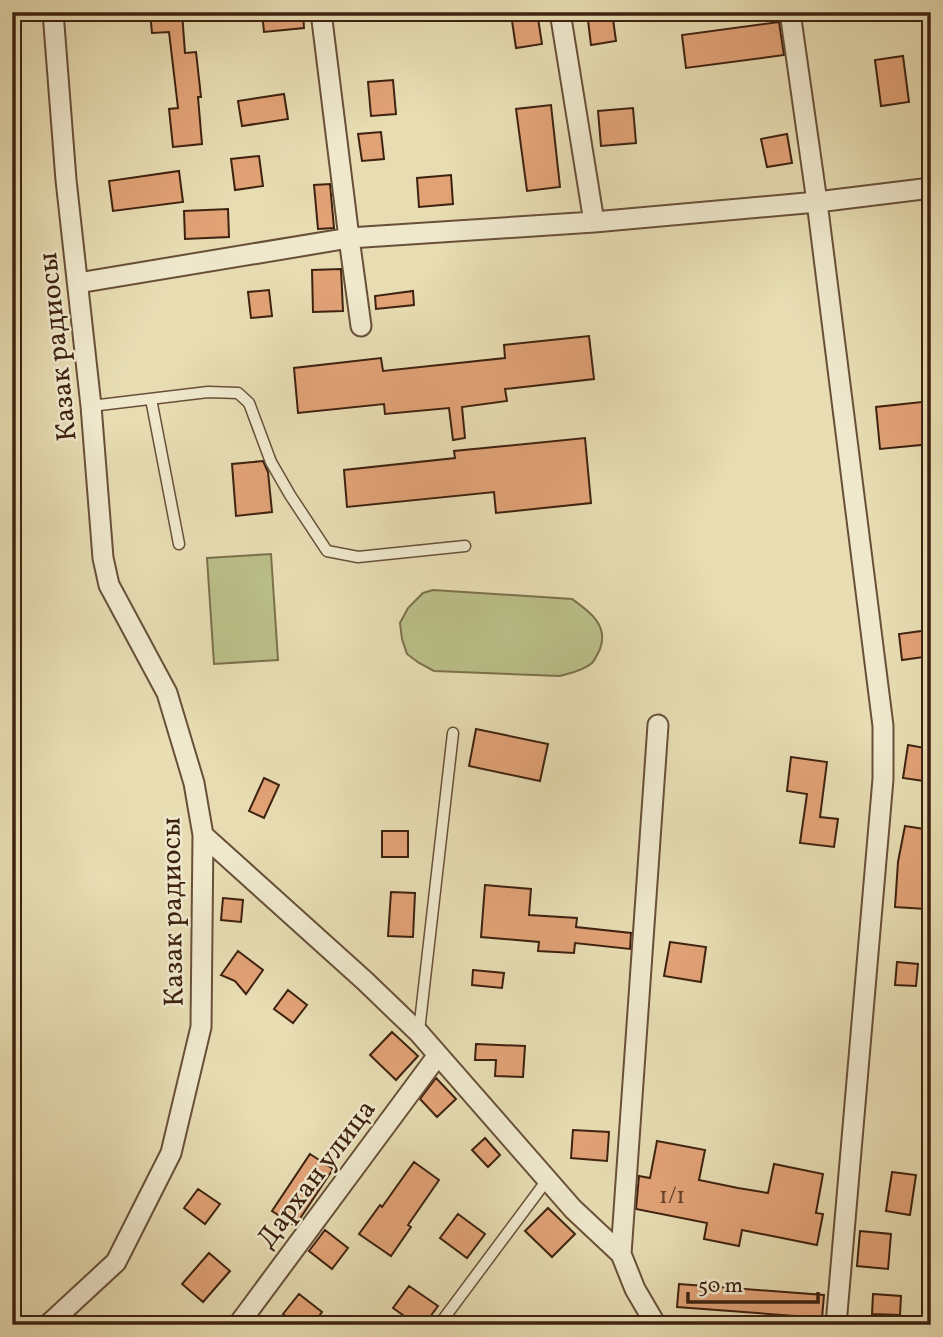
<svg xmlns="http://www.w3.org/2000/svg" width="943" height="1337" viewBox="0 0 943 1337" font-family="Vollkorn,serif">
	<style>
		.green { fill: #babf89; stroke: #7c704c; stroke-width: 2 }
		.building { fill: #e1a276; stroke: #3e2210; stroke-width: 2 }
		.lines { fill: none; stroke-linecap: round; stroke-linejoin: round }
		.lane-casing { stroke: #685038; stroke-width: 13 }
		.street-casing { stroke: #685038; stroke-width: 23 }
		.lane { stroke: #efe8cd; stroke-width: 10 }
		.street { stroke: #efe8cd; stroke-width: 19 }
		.labels { text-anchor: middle; stroke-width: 5; stroke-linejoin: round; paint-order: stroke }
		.number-label { font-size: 24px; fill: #67422a }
		.street-label { font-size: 28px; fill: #3e2210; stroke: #efe8cd }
	</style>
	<rect width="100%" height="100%" fill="#e7dcb2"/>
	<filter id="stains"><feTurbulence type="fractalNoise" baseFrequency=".00286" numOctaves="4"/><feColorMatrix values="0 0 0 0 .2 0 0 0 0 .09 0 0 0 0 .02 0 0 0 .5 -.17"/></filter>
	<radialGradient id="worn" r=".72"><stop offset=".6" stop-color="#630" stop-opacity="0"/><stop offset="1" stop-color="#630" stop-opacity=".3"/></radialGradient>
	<path class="green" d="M271,554L278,660L214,664L207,558Z
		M433,590L572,599C589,611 609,625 600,649C598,653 595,660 592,663C583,671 570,673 560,676L434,671L419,663L407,654L402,639L400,623L408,608L423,593Z"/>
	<path class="building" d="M150,12H182L185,53L196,52L201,97H198L202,144L173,147L169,109L178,108L169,32L152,33Z
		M262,12H303L304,28L264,32Z
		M525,12H537L542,44L516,48L511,14Z
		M587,12H612L616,41L591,45Z
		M779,22L784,55L686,68L682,35Z
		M903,56L909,102L881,106L875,60Z
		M393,80L396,114L371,116L368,82Z
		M284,94L288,119L242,126L238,101Z
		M551,105L560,187L527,191L516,109Z
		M633,108L636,143L601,146L598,111Z
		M381,132L384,159L362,161L358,134Z
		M787,134L792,163L767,167L761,139Z
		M259,156L263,186L235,190L231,159Z
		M179,171L183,202L113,211L109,181Z
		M451,175L453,204L419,207L417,178Z
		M330,184L334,228L318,229L314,185Z
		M228,209L229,237L185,239L184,211Z
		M341,269L343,311L313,312L312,270Z
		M269,290L272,316L251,318L248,292Z
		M413,291L414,305L376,309L375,296Z
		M589,336L594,379L505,389L507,401L462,407L465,438L453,440L449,408L385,414L384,404L298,413L294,368L381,358L383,371L505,358L504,345Z
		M931,401V444L880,449L876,407Z
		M585,438L591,503L496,513L494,492L347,507L344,470L455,458L454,451Z
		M263,461L268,472L272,512L236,516L232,464Z
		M929,630L931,656L902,660L899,634Z
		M476,729L548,744L540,781L469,766Z
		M908,745L931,749V782L903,778Z
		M791,757L827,762L820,817L838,819L834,847L800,843L807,794L787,791Z
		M264,778L279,785L264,818L249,811Z
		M905,826L931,830L926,860H929L926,909L895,907L898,862Z
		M382,831H408V857H382Z
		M485,885L531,889L529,915L577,918L576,927L631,933L630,949L575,943L574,953L538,951L539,942L481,937Z
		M391,892L415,893L413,937L388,936Z
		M223,898L243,900L241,922L221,920Z
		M670,942L706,947L701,982L664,976Z
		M238,951L263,970L246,994L235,981L221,975Z
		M897,962L918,964L916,986L895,985Z
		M473,970L504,973L502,988L472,985Z
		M288,990L307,1005L293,1023L274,1009Z
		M392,1032L418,1056L396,1080L370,1055Z
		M476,1044L525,1046L523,1077L495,1076L496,1060H475Z
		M436,1078L456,1099L437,1117L420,1099Z
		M573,1130L609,1132L607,1161L571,1158Z
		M485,1138L500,1155L488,1167L472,1150Z
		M657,1141L705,1150L699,1180L738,1188L768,1193L774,1164L823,1174L816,1213L823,1214L817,1245L742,1230L739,1246L704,1239L707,1223L636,1209L639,1176L650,1178Z
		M310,1154L333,1169L295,1226L272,1211Z
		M414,1162L439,1180L408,1225L411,1227L391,1256L359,1234L380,1205L382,1207Z
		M892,1172L916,1175L910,1215L886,1211Z
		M198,1189L220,1204L205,1224L184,1208Z
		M548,1208L575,1234L552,1257L525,1231Z
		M458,1214L485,1234L467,1258L440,1238Z
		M325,1230L348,1248L332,1269L309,1251Z
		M860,1231L891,1234L888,1269L857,1266Z
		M209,1253L230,1271L203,1302L182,1284Z
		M679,1284L824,1295L822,1318L677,1307Z
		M409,1286L438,1306L424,1325H417L393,1308Z
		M299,1294L322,1312L313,1325H296L283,1314Z
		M873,1294L901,1296L900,1315L872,1314Z"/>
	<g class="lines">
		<g class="lane-casing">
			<path id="lane" d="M151,399L179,544
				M91,406L208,392L238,393L249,403L271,462L290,495L327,551L358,557L465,546
				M419,1031L453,733
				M439,1325L547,1180"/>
		</g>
		<g class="street-casing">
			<path id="street" d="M321,12L349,238L361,326
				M560,12L594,222
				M790,12L817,202L883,726V779L836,1325
				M78,283L349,238L594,222L817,202L931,188
				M203,835L365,981L419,1033L573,1209L621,1254L635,1289L656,1325
				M621,1254L658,725
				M48,1325L116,1262L171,1153L201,1027L203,835L194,783L167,693L109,585L103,558L91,406L66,180L53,12
				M238,1325L438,1055"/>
		</g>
		<use href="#lane" class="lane"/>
		<use href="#street" class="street"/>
	</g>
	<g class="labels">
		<g class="number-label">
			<text x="672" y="1203">1/1</text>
		</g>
		<g class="street-label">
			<text transform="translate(56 347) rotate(-96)" y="10">Казак радиосы</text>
			<text transform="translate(171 912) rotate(-91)" y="10">Казак радиосы</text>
			<text transform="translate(315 1173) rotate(-53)" y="10">Дархан улица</text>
		</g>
	</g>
	<rect width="943" height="1337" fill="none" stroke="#e7dcb2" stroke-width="42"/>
	<rect x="14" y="14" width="915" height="1309" fill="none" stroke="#3e2210" stroke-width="3.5"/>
	<rect x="21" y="21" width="901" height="1295" fill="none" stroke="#3e2210" stroke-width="2"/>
	<path d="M688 1292v10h130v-10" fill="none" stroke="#3e2210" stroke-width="3.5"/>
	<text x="698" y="1292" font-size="21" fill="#3e2210" stroke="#efe8cd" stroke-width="5" paint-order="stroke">50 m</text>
	<rect width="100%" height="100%" filter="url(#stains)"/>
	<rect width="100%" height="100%" fill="url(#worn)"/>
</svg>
